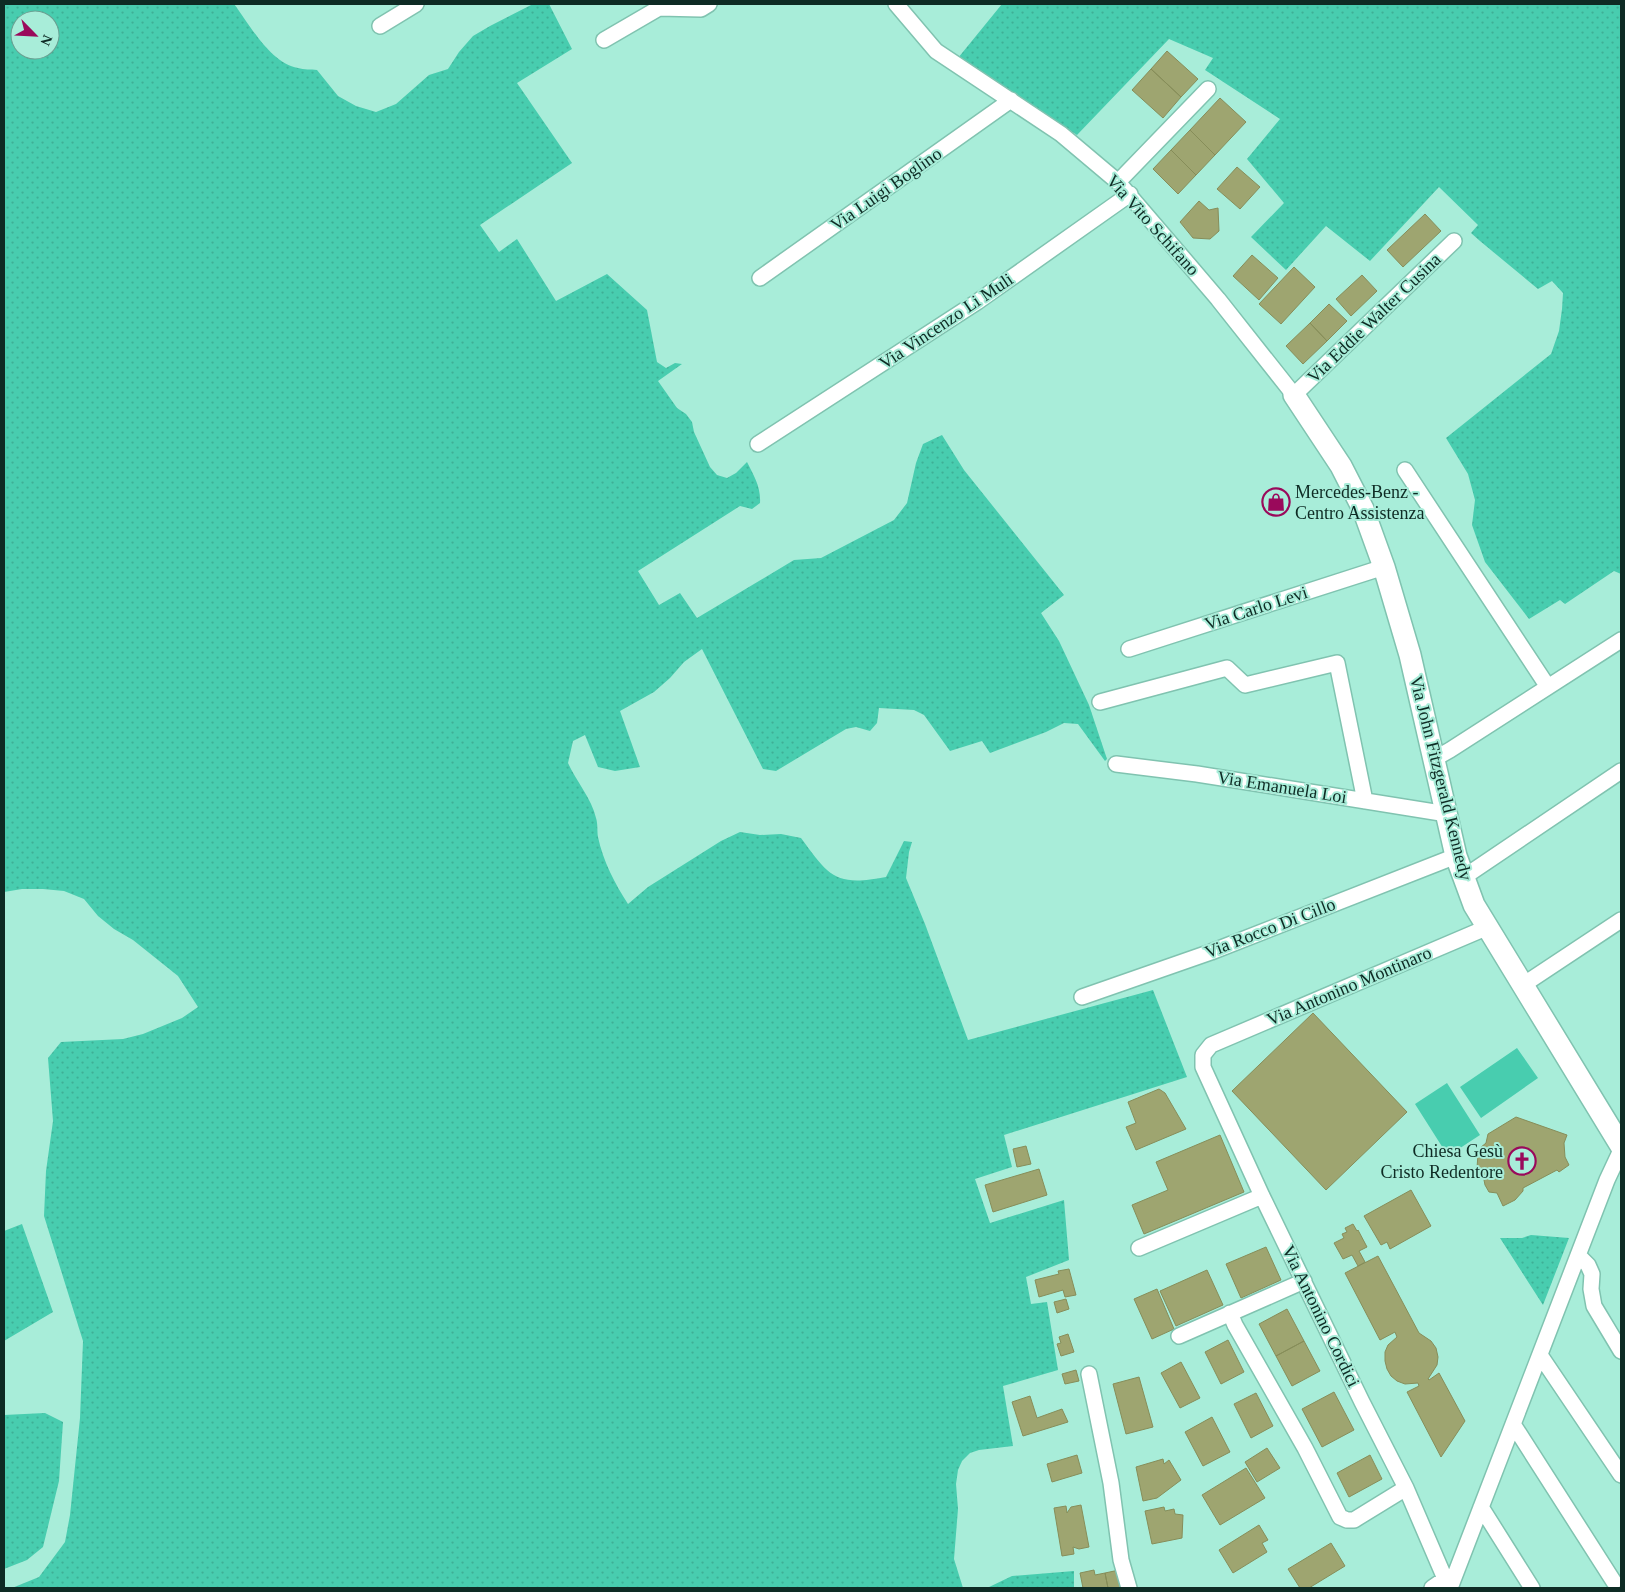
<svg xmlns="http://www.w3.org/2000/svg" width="1625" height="1592" viewBox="0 0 1625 1592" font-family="'Times New Roman',serif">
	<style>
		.grass { fill: url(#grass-dots); fill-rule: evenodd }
		.pitch { fill: #48cdaf }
		.building { fill: #9ea570; stroke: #868d59 }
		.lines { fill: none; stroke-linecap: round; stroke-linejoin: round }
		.street-casing { stroke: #80c3b0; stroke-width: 18 }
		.secondary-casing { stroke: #80c3b0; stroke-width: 24 }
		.street { stroke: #fff; stroke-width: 15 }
		.secondary { stroke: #fff; stroke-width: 21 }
		.labels { text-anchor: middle; stroke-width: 4; stroke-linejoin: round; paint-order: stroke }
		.street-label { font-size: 18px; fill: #0e2b24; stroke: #a8edd9 }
		.poi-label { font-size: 18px; fill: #0e2b24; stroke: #a8edd9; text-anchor: start }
	</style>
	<defs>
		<pattern id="grass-dots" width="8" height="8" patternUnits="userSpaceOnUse" patternTransform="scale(1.25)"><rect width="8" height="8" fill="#48cdaf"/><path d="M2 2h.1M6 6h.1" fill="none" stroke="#3eb096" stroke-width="1.8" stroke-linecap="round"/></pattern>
	</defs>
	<rect width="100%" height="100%" fill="#a8edd9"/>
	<path class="grass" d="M4,4H234C250,25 270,63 298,68C304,70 311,69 317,70L338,96L356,106L376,112L396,104L429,75L448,69L459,52L473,36L490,26L533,4H549L572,49L517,83L572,163L480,225L499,252L517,239L556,301L607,274L647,310L657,362L666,368L675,363L682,364L658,381L677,408L686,414L692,422L694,432L710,467L717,475L727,478L736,473L747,462C754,476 761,487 760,503L752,509L740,506L638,571L659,605L680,593L697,618L794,560L821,558L894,520L907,503L916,463L923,444L942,435L964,470L1064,595L1041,613L1059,641L1089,705L1107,759L1105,761L1078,724L1064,723L1046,732L990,753L982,741L950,751L924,715L914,710L879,708L877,723L870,731L856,727L846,729L776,771L763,769L702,649L684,662L670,678L654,692L620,711L640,767L615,771L598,767L585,735L573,741L568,763C576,781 592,799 596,818C598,824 597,831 598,837C603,861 615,884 628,904L648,887L721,841L740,832L760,835L781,834L801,838C829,876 835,887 886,877L904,841L912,842L909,852L906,878L925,924L968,1040L1153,990L1187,1077L1004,1135L1012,1167L975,1179L990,1223L1064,1200L1069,1260L1026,1277L1031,1304L1047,1302L1058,1370L1003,1386L1013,1446L979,1450L970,1453L962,1461L958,1470L956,1484L958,1509L954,1559L963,1588H12L39,1577L65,1542L70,1515L80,1418L83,1341L44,1216L46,1171L53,1121L48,1058L61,1042L123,1039L143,1034L182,1018L198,1007L178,976L133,940L114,929L98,916L84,899L64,891L43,889H22L4,892ZM20,20H50V50H20Z
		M1002,4H1621V574L1614,571L1565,604L1560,600L1529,619L1485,562L1472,525L1475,500L1468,474L1446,438L1551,354L1559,331L1562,309L1563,293L1552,281L1538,289L1480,241L1471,233L1478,225L1439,187L1370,261L1326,226L1286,270L1251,237L1284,203L1247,159L1280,119L1205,70L1213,58L1169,39L1077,135L958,58Z
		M22,1224L53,1312L4,1341V1231Z
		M1531,1235L1569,1238L1543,1305L1500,1238H1522Z
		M45,1413L63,1422L59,1481L43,1547L27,1560L4,1569V1415Z
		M1074,1571V1588H987L1012,1576Z"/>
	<path class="pitch" d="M1517,1048L1538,1078L1481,1118L1460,1087Z
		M1447,1083L1480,1135L1448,1156L1415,1104Z"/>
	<path class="building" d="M1167,51L1198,79L1181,97L1151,69Z
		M1151,69L1181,97L1163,118L1132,90Z
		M1220,98L1246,122L1215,155L1190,130Z
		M1190,130L1215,155L1196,175L1171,150Z
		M1171,150L1196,175L1178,194L1153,169Z
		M1237,167L1260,187L1240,209L1217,189Z
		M1199,201L1209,210L1218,208L1219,231L1210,239L1193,238L1180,222Z
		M1425,214L1441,231L1403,267L1387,250Z
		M1252,255L1278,278L1259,300L1233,276Z
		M1294,267L1315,287L1281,324L1259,304Z
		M1362,275L1377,291L1351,316L1336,299Z
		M1329,304L1347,321L1327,341L1310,323Z
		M1310,323L1327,341L1303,364L1286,346Z
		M1313,1013L1407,1112L1326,1190L1232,1091Z
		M1159,1089L1165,1093L1186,1129L1136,1150L1126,1127L1136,1123L1128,1102Z
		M1516,1117L1567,1135L1564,1143L1565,1157L1569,1165L1559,1172L1557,1170L1523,1188V1191L1515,1200L1503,1206L1497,1193L1489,1192L1485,1185L1484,1180L1485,1177L1479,1174L1477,1168L1478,1154L1480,1148L1486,1143L1488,1134Z
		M1220,1135L1244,1192L1144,1234L1132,1205L1168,1190L1156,1162Z
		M1026,1146L1031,1164L1017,1167L1013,1149Z
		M1039,1169L1047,1195L993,1212L985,1185Z
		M1411,1190L1431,1226L1390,1249L1387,1242L1381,1245L1364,1216Z
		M1353,1224L1357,1231L1358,1230L1367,1247L1359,1251L1365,1262L1358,1266L1352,1255L1343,1259L1334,1243L1344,1238L1342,1234L1347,1232L1345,1228Z
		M1266,1247L1281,1280L1241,1298L1226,1264Z
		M1378,1256L1419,1333L1431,1341L1436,1348L1438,1357L1437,1365L1428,1379L1429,1380L1439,1373L1465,1421L1441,1457L1407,1392L1419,1386L1418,1383L1405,1384L1397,1381L1391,1376L1387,1369L1385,1361V1352L1388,1345L1397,1337L1395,1332L1380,1340L1345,1273Z
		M1069,1269L1076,1295L1065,1297L1063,1290L1039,1297L1035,1280L1059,1274L1058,1271Z
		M1207,1270L1223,1305L1176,1326L1160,1291Z
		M1157,1289L1174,1329L1152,1339L1134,1299Z
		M1066,1299L1069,1309L1057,1313L1054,1302Z
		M1287,1309L1304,1341L1276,1356L1259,1324Z
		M1068,1334L1074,1352L1061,1356L1057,1344L1061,1343L1059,1337Z
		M1228,1340L1244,1372L1221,1384L1205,1352Z
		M1304,1341L1320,1371L1292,1386L1276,1356Z
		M1181,1362L1200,1398L1180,1408L1161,1373Z
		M1076,1370L1079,1381L1065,1384L1062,1374Z
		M1139,1377L1153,1427L1126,1434L1113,1384Z
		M1334,1392L1354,1430L1322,1447L1302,1409Z
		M1256,1393L1273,1426L1251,1438L1234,1404Z
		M1030,1396L1037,1418L1062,1409L1068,1422L1023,1436L1012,1402Z
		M1212,1417L1230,1452L1203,1466L1185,1432Z
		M1267,1448L1280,1468L1257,1482L1245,1462Z
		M1077,1455L1082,1473L1052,1482L1047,1464Z
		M1370,1455L1382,1479L1349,1497L1337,1473Z
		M1163,1459L1164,1464L1169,1460L1181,1480L1157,1498L1143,1501L1136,1467Z
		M1246,1468L1265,1498L1220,1525L1202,1495Z
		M1081,1505L1089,1547L1079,1549L1073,1547L1074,1554L1062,1556L1054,1508L1066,1506L1067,1513L1071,1507Z
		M1164,1507L1165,1511L1174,1509L1175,1514L1183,1515L1182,1538L1152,1544L1145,1511Z
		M1259,1525L1268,1540L1262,1543L1267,1552L1233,1573L1219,1550Z
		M1331,1543L1345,1566L1309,1588H1300L1288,1569Z
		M1094,1570L1095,1575L1105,1573L1108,1588H1083L1080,1573Z
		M1119,1570L1122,1588H1108L1105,1573Z"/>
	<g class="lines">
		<g class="street-casing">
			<path id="street" d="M896,4L936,51L1061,134L1118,182L1218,299L1294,395L1454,241
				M380,26L416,4
				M604,40L659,8L701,9L709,4
				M1118,182L1208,89
				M760,278L1011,100
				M758,444L977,302L1130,194
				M1405,470L1548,687
				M1129,649L1384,567
				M1100,702L1227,668L1245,685L1337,663L1365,801
				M1434,759L1450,750L1621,640
				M1116,764L1197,774L1447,814
				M1464,877L1621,771
				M1523,985L1621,920
				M1082,997L1211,952L1456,856
				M1139,1248L1262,1196
				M1578,1255L1588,1265L1592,1274L1591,1289L1594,1306L1621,1351
				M1230,1313L1235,1325L1305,1448L1340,1517L1347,1520H1354L1406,1488
				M1179,1336L1304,1281
				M1540,1355L1621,1475
				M1089,1374L1111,1483L1121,1560L1129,1588
				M1513,1424L1614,1582
				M1481,1507L1532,1588
				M1432,1588L1445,1579
				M1449,1588L1406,1488L1362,1402L1262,1196L1203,1067V1055L1211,1045L1488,927
				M1450,1588L1607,1180L1621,1150"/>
		</g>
		<g class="secondary-casing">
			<path id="secondary" d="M1294,395L1341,466L1363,509L1384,567L1410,655L1456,856L1474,905L1621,1146"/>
		</g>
		<use href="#street" class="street"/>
		<use href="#secondary" class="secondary"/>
	</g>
	<defs>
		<g id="shop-ring" transform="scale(1.4375)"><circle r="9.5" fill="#a8edd9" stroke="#9a095b" stroke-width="1.5"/><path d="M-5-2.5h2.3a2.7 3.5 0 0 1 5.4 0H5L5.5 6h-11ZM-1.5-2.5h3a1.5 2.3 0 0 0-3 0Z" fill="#9a095b"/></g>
		<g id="church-ring" transform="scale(1.4375)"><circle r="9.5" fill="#a8edd9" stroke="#9a095b" stroke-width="1.5"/><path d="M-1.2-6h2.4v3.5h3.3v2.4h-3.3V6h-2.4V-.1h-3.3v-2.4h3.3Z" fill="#9a095b"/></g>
	</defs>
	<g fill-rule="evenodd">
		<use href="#shop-ring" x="1276" y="502"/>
		<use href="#church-ring" x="1522" y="1161"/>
	</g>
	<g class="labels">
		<g class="street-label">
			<text transform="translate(886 189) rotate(-35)" y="6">Via Luigi Boglino</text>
			<text transform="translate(1153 225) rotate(48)" y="6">Via Vito Schifano</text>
			<text transform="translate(1374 318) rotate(-44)" y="6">Via Eddie Walter Cusina</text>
			<text transform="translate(946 321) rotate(-34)" y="6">Via Vincenzo Li Muli</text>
			<text transform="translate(1256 608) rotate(-18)" y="6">Via Carlo Levi</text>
			<text transform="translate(1441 778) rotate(76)" y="6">Via John Fitzgerald Kennedy</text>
			<text transform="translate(1282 787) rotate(9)" y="6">Via Emanuela Loi</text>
			<text transform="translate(1270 928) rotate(-21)" y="6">Via Rocco Di Cillo</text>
			<text transform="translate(1349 986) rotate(-23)" y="6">Via Antonino Montinaro</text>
			<text transform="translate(1321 1316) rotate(64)" y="6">Via Antonino Cordici</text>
		</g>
		<g class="poi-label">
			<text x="1295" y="498">Mercedes-Benz -<tspan x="1295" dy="21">Centro Assistenza</tspan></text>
			<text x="1503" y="1157" text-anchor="end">Chiesa Gesù<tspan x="1503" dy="21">Cristo Redentore</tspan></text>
		</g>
	</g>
	<rect width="1625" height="1592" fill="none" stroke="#0e2b24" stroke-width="10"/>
	<g transform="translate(35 35) rotate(114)"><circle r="24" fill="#a8edd9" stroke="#6a9f91"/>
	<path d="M0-4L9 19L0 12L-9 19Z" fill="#9a095b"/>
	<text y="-8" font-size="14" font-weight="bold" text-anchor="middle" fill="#0e2b24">N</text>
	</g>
</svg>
